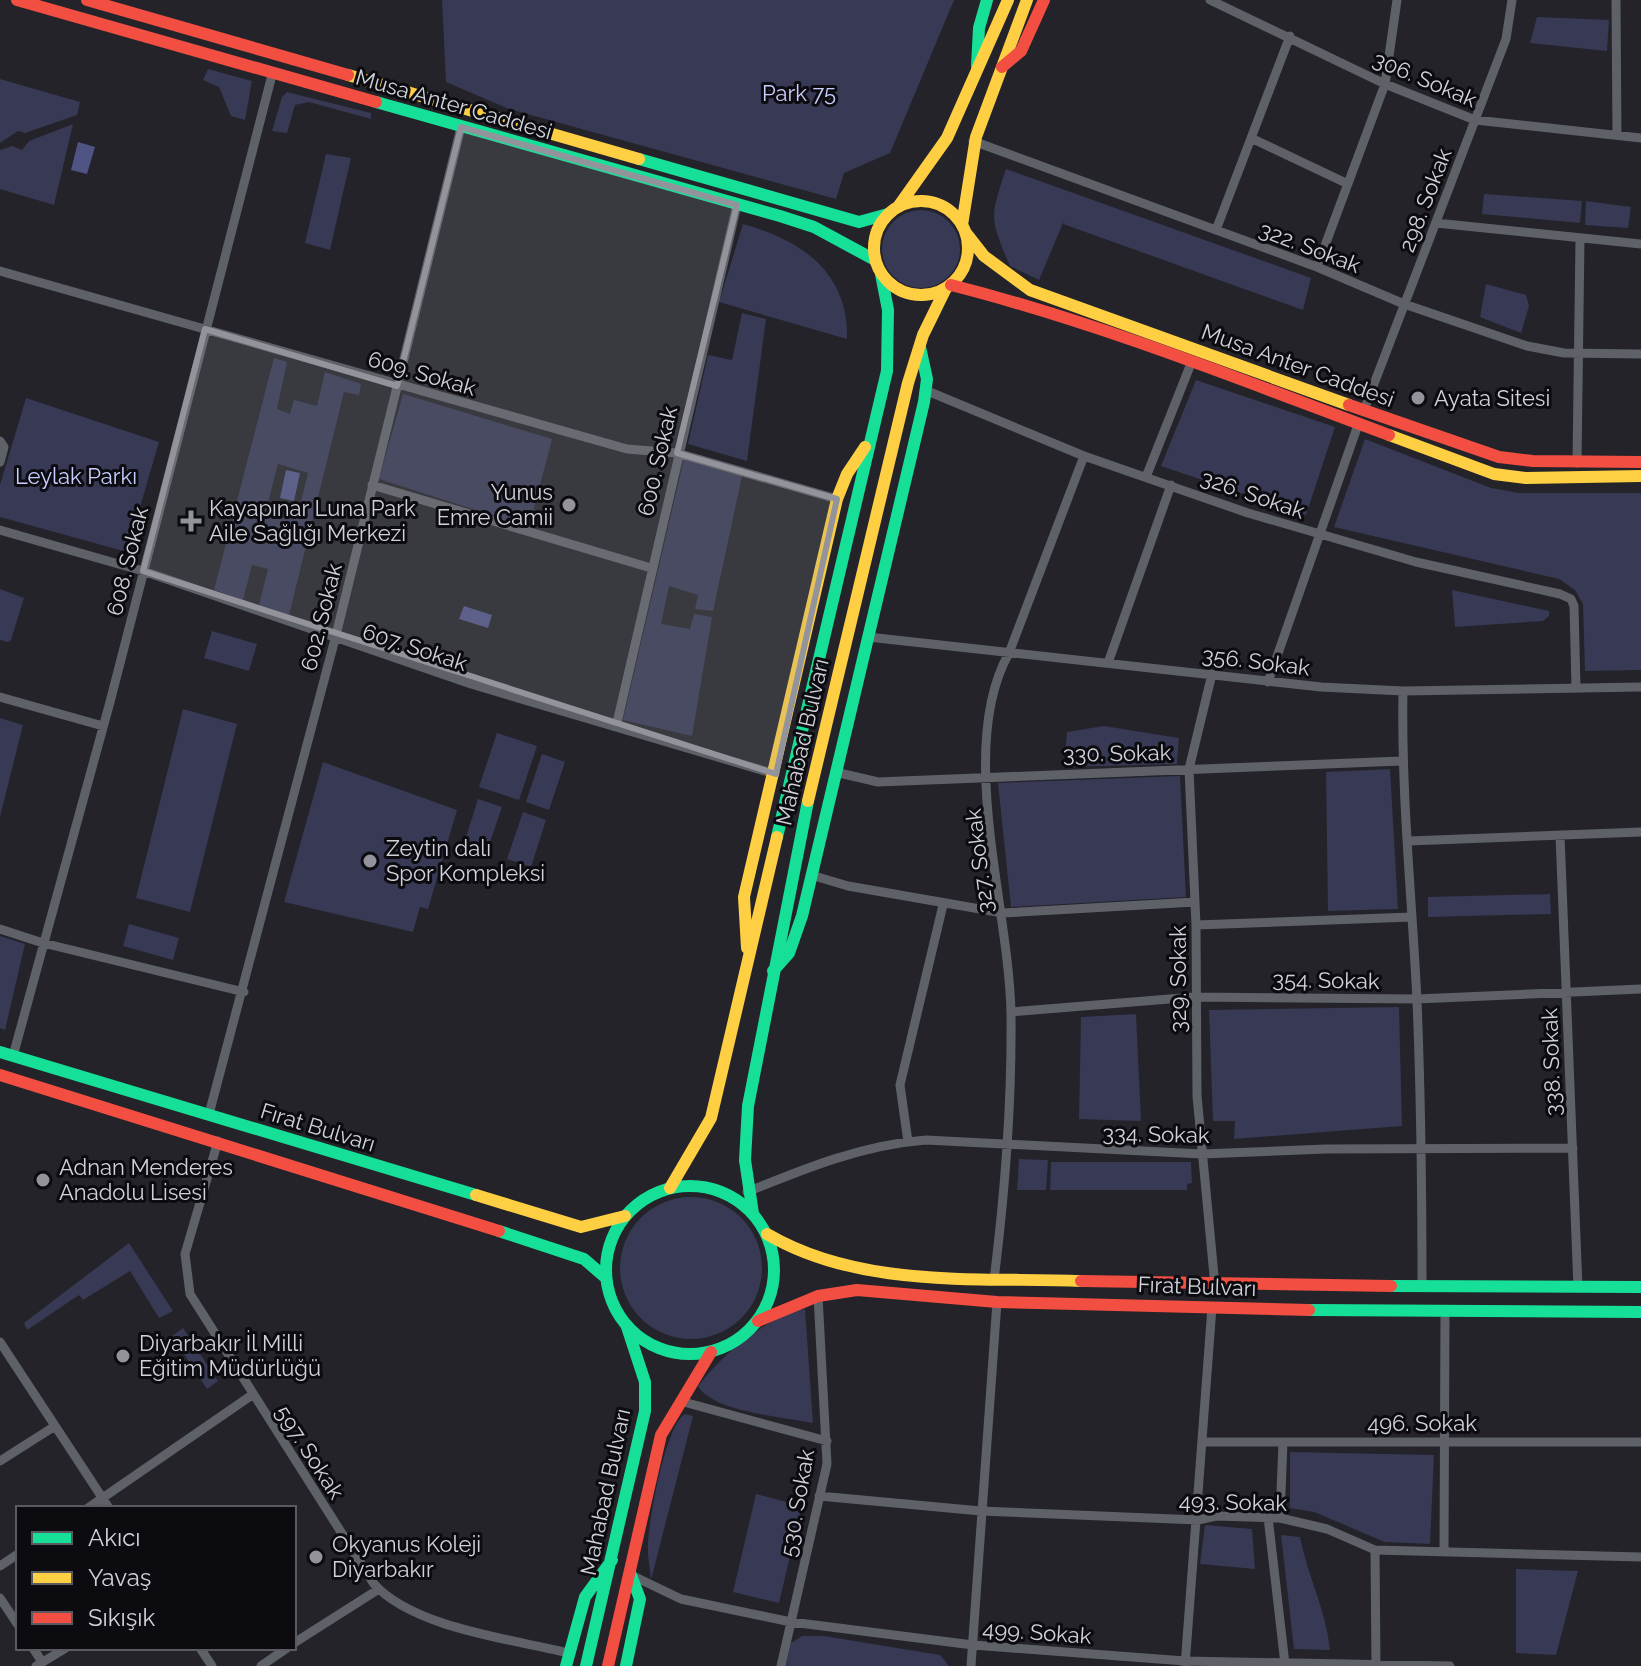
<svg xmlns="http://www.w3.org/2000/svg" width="1641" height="1666" viewBox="0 0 1641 1666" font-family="Raleway,sans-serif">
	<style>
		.green { fill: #373955; fill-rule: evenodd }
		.water { fill: #505485 }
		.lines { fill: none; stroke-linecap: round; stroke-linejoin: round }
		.street { stroke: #5f6169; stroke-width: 9 }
		.fast { stroke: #16e098; stroke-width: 12 }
		.slow { stroke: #ffcf43; stroke-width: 12 }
		.jam { stroke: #f24e42; stroke-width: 12 }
		.marked { fill: #93949b; fill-opacity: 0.2; stroke: #93949b; stroke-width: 6; stroke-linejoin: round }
		.poi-dot { fill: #93949b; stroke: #0b0b10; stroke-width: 3 }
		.labels { text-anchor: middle; stroke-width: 6; stroke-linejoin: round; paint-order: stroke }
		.street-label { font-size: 22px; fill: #d0d1d9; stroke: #0b0b10 }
		.park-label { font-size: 22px; fill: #c7cdfe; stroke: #0b0b10 }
		.poi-label { font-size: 22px; fill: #d0d1d9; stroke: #0b0b10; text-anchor: start }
	</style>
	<rect width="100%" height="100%" fill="#232329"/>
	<path class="green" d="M442,0H954L890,153L844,173L836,199L509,109L446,82Z
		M1537,17L1609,20L1607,51L1530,43Z
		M208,69L252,81L245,120L231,116L219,87L203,80Z
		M0,79L80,102L77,115L25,133L18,131L0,143Z
		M287,92L371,113V119L309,102L295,105L287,133L272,131L282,97Z
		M73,124L54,205L0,189V150L12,146L22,150L29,141Z
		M326,154L351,158L330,250L305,243Z
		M1006,169L1311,278L1303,310L1063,224L1065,218L1039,280L1010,266C989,217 990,218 1006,169Z
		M1484,194L1582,201L1580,223L1482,214Z
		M1586,201L1631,207L1628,228L1585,225Z
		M882 249a39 39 0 1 1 78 0a39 39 0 1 1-78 0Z
		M743,224C802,240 849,273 847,339L719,302Z
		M1486,284L1526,295L1529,306L1521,333L1480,317Z
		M742,313L766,319L747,461L688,444L708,355L732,360Z
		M274,358L287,362L277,409L290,414L294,400L317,406L325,372L361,384L359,395L344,392L289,615L259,605L268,569L252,565L243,600L214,590ZM278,464L308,473L297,517L267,506Z
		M1196,380L1335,427L1306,515L1161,466Z
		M403,394L552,439L529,527L379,479Z
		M26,398L159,442L127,552L0,517V485Z
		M1365,439L1491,488L1519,493H1641V670L1585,671L1583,604L1575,590L1559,579L1334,527Z
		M684,459L742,476L713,611L695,609L698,595L669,586L661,624L690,629L694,614L712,617L692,736L623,720Z
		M0,589L24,598L11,640L8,642L0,640Z
		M1452,590L1549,611V616L1543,621L1455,627Z
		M212,631L257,644L249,671L204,658Z
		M183,709L237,724L190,912L136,898Z
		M0,718L23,725L0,817Z
		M1104,726L1179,738L1177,764L1064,767L1067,732Z
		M497,733L537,746L519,800L479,787Z
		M542,754L565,762L549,810L526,802Z
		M323,762L457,810L428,909L420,907L413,932L284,902Z
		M1390,769L1398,909L1328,911L1326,772Z
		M1180,776L1186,897L1011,907L998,783Z
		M478,799L502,807L486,854L463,847Z
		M523,812L546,820L531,867L507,859Z
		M1550,894L1551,914L1428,917V897Z
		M129,924L179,938L173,960L123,946Z
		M0,936L25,944L5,1030L0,1028Z
		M1399,1007L1402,1126L1234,1139L1235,1121H1213L1209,1010Z
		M1136,1014L1141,1121L1079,1119L1081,1017Z
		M1019,1159L1048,1160L1046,1190H1017Z
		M1051,1162H1191L1192,1183L1187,1184V1190H1050Z
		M620 1268a71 71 0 1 1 142 0a71 71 0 1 1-142 0Z
		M129,1243L173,1311L159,1318L130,1271L83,1300L79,1295L27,1330L24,1323Z
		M805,1309L813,1423C785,1417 712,1412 698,1386C723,1354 764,1318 805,1309Z
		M183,1328L218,1381L207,1389L172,1336Z
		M685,1414L693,1416L651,1580C650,1568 647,1555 648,1543C649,1519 666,1424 685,1414Z
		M1290,1452L1434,1455L1430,1544L1385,1542L1314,1512L1290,1508Z
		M756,1494L802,1506L779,1603L733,1592Z
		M1205,1525L1252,1529L1255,1569L1200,1564Z
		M1281,1535L1300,1537C1308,1577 1326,1610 1330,1650L1294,1649Z
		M1516,1569L1578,1571L1556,1655L1516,1653Z
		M802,1636H824L940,1655L949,1666H786L791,1643Z"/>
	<path class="water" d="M78,142L95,147L87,174L71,170Z
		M286,470L300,473L294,501L280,498Z
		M464,606L492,615L488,628L459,619Z"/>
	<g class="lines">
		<path class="street" d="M1210,0L1385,84L1475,120L1641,138
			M1616,0L1617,135
			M1251,138L1348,184
			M973,141L1317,267L1404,304L1527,346L1564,353L1641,354
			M1436,223L1641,244
			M1216,230L1290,36
			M1317,267L1385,84L1397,0
			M0,271L627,449L677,453L837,499
			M925,390L1084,456L1248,513L1416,562L1560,594L1571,599L1574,606L1576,688
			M1364,410L1506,39L1512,0
			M0,441L4,447L0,462
			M1577,463L1580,238
			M1146,477L1192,361
			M372,485L651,568
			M0,530L143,571L471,684L775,774
			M868,637L1321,687L1403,691L1641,687
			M1108,663L1171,485
			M1212,674L1189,769L1196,925L1197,1096L1215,1286
			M1268,682L1358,425
			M1403,691C1401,794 1412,898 1417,1001C1421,1097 1422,1192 1422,1287
			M0,697L103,726
			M616,727L737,205
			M835,772L878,782L1401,761
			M1560,835L1578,1288
			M1409,841L1641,832
			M811,875L848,886L1003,913L1195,902
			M1196,925L1412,917
			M0,929L43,943L244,992
			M1011,1012L1194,997L1417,999L1641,989
			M13,1056L110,702L272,75
			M209,1114L335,639L461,127
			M218,1141L185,1254L190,1294L374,1584C414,1628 511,1639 569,1653
			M908,1142L900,1085L943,905
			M747,1192C806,1168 862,1145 926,1140L1202,1154L1325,1149L1573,1148
			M994,1280C1005,1192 1012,1101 1011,1013C1009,906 956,747 1009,653L1084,456
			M0,1342L109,1508
			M680,1401L827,1441
			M1202,1442H1641
			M0,1461L55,1426
			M819,1496L981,1511L1198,1520L1216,1516L1280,1518L1327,1529L1375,1550L1641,1557
			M88,1508L252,1395
			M1268,1517L1285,1664
			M1280,1518L1283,1442
			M1375,1550L1376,1666
			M1444,1552L1445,1312
			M0,1566L18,1554
			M631,1575L681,1599L791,1622L973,1645L1185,1661L1450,1666
			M0,1598L18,1625
			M294,1643L379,1589
			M33,1648L42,1662
			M200,1648L212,1666
			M36,1666L66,1648
			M261,1666L287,1648
			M781,1666L827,1464L818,1296
			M971,1666L997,1302
			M1185,1666L1212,1307"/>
		<path class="fast" d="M977,66L979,28L987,0
			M376,102L780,216L814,227L875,260
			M639,159L859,222L888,214
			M777,837L887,371L888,310L881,274
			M773,971L789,953L802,916L924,402L927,379L920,347
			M0,1052L476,1195
			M606 1270a84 84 0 1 1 168 0a84 84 0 1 1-168 0Z
			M753,1214L745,1160L748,1106L808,801
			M499,1231L584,1259L606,1278
			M1391,1286L1641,1287
			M1309,1310L1641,1312
			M566,1666L585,1597L612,1560
			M586,1666L645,1411V1382L627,1327
			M626,1666L640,1599L631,1575"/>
		<path class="slow" d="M348,75L639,159
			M874 248a47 47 0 1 1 94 0a47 47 0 1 1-94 0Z
			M898,207L947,138L1008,0
			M962,225L976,137L1027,0
			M966,233L984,256L1030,290L1349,405
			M1389,435L1494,474L1526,478L1641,476
			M808,801L908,383L923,335L946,288
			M747,948L744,897L837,499L847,474L865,447
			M670,1188L711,1118L777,837
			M476,1195L581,1227L625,1216
			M767,1234C861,1289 976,1277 1081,1281"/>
		<path class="jam" d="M17,0L376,102
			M87,0L348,75
			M1002,67L1021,51L1044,0
			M951,285C1101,323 1244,381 1389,435
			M1349,405L1499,457L1533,461L1641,462
			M0,1075L499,1231
			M1081,1281L1391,1286
			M758,1321L818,1296L857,1290L997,1302L1309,1310
			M608,1666L661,1435L711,1352"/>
	</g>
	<path class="marked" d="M461,127L737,205L677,453L837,499L776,774L143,571L205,329L397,386Z"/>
	<g class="poi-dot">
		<circle cx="1418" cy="398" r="8"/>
		<circle cx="569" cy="505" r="8"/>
		<path d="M187 509h8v8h8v8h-8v8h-8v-8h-8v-8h8z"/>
		<circle cx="370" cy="861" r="8"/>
		<circle cx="43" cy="1180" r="8"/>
		<circle cx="123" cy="1356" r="8"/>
		<circle cx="316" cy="1557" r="8"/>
	</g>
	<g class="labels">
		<g class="street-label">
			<text transform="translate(1425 79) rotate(23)" y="8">306. Sokak</text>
			<text transform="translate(454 104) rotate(16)" y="8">Musa Anter Caddesi</text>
			<text transform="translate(1425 200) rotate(-69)" y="8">298. Sokak</text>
			<text transform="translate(1310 247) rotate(21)" y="8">322. Sokak</text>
			<text transform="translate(1298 365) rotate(20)" y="8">Musa Anter Caddesi</text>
			<text transform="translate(422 373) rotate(16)" y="8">609. Sokak</text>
			<text transform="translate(657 461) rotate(-77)" y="8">600. Sokak</text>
			<text transform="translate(1253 494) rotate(19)" y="8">326. Sokak</text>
			<text transform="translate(127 561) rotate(-76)" y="8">608. Sokak</text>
			<text transform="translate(321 617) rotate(-76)" y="8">602. Sokak</text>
			<text transform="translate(415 647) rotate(18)" y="8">607. Sokak</text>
			<text transform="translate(1256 661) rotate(7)" y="8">356. Sokak</text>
			<text transform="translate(802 742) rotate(-77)" y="8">Mahabad Bulvarı</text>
			<text transform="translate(1117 753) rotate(-1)" y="8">330. Sokak</text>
			<text transform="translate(979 861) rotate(-97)" y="8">327. Sokak</text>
			<text transform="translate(1178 979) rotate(-90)" y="8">329. Sokak</text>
			<text transform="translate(1326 980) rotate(1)" y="8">354. Sokak</text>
			<text transform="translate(1551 1062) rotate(-92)" y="8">338. Sokak</text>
			<text transform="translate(318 1127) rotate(17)" y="8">Fırat Bulvarı</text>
			<text transform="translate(1156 1134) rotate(1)" y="8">334. Sokak</text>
			<text transform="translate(1197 1286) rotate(2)" y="8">Fırat Bulvarı</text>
			<text x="1422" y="1431">496. Sokak</text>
			<text transform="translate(310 1452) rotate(57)" y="8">597. Sokak</text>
			<text transform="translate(605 1492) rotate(-78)" y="8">Mahabad Bulvarı</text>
			<text transform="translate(1233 1502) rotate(1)" y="8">493. Sokak</text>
			<text transform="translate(797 1503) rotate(-80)" y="8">530. Sokak</text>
			<text transform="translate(1037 1632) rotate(4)" y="8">499. Sokak</text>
		</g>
		<g class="park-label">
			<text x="799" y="101">Park 75</text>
			<text x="76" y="484">Leylak Parkı</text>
		</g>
		<g class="poi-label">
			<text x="1434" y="406">Ayata Sitesi</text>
			<text x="553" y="500" text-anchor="end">Yunus<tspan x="553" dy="25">Emre Camii</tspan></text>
			<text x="209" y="516">Kayapınar Luna Park<tspan x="209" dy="25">Aile Sağlığı Merkezi</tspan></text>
			<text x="386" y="856">Zeytin dalı<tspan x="386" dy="25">Spor Kompleksi</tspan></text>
			<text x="59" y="1175">Adnan Menderes<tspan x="59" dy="25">Anadolu Lisesi</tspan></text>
			<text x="139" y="1351">Diyarbakır İl Milli<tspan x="139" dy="25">Eğitim Müdürlüğü</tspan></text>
			<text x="332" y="1552">Okyanus Koleji<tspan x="332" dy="25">Diyarbakır</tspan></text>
		</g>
	</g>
	<rect x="16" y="1506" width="280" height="144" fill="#0b0b10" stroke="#5a5a60" stroke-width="2"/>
	<rect x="32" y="1532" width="40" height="12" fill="#16e098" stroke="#5a5a60" stroke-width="2"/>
	<text x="88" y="1546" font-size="24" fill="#d0d1d9">Akıcı</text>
	<rect x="32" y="1572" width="40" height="12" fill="#ffcf43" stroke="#5a5a60" stroke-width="2"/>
	<text x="88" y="1586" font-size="24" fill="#d0d1d9">Yavaş</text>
	<rect x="32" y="1612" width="40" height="12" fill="#f24e42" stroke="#5a5a60" stroke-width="2"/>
	<text x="88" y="1626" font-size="24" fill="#d0d1d9">Sıkışık</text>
</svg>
